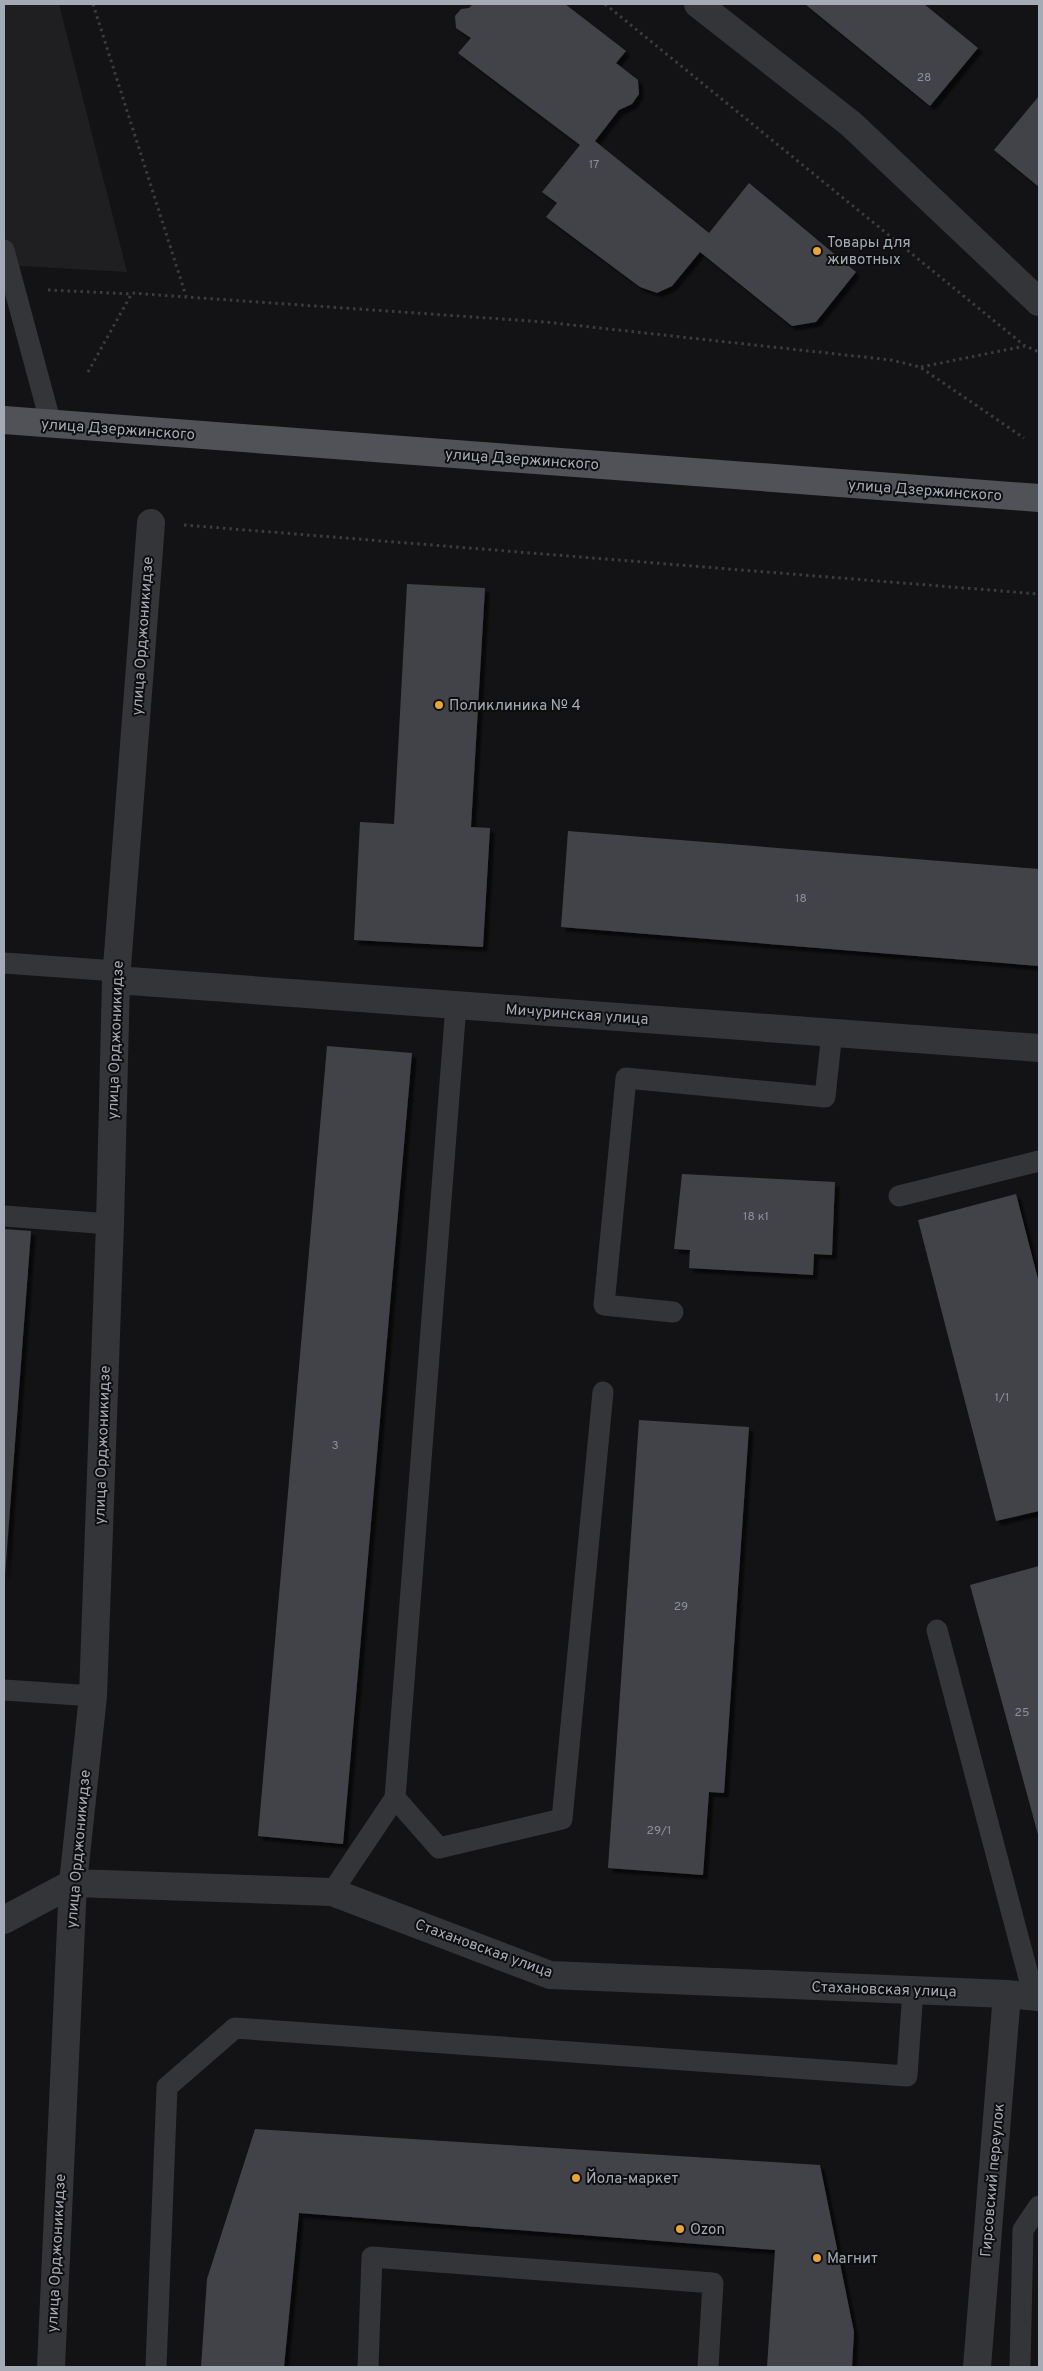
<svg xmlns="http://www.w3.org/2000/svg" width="1043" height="2371" viewBox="0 0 1043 2371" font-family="Overpass,sans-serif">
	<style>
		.built { fill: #1f1f22 }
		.building { fill: #424348; filter: url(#shadow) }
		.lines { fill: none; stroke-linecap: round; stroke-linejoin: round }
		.path { stroke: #3a3c40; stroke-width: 3; stroke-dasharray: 2.5 4; stroke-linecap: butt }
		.lane { stroke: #343539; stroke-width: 21 }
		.street { stroke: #343539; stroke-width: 28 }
		.primary { stroke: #505258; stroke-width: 28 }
		.poi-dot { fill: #e8a538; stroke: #0e0e10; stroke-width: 2 }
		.labels { text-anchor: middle; stroke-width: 4; stroke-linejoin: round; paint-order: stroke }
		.number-label { font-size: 12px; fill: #8c9199 }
		.poi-label { font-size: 15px; fill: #a5abb4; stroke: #0e0e10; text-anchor: start }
		.street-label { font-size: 15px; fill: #a5abb4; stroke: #0e0e10 }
	</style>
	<defs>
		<filter id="shadow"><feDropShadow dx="4.5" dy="4.5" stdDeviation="1" flood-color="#0009"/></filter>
	</defs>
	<rect width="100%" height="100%" fill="#131315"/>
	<path class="built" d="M4,4H59L127,272L4,265Z"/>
	<path class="building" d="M473,4H565L626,51L616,63L638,80L639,94L632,104L619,110L595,141L709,233L749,183L856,272L816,322L792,326L700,252L672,286L657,293L640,287L546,217L557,203L542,192L580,145L458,53L471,38L456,28L455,16L461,9L469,8Z
		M805,4H924L978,48L930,106Z
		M1039,96V187L994,150Z
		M407,584L485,588L471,827L490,828L483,947L354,940L360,822L394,824Z
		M568,831L1039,869V966L561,927Z
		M327,1046L412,1053L343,1844L258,1836Z
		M682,1174L835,1182L832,1255L814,1254L813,1275L689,1268L690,1250L674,1249Z
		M1016,1194L1039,1283V1511L996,1521L918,1220Z
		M4,1229L31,1231L5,1575H4Z
		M639,1420L749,1427L724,1793L709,1792L703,1875L608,1868Z
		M1039,1566V1838L970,1585Z
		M255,2129L820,2165L854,2332L852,2367H767L775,2250L299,2213L284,2367H201L207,2279Z"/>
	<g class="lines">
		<path class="path" d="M93,4L186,296
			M605,4L1025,346
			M48,290L132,294
			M921,367L1025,346L1039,352
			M88,372L132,293L186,297L545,322L891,360L920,367L1024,438
			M184,525L1039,594"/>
		<path class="lane" d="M4,250L51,424
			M4,963L116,971
			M899,1196L1039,1161
			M4,1216L110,1224
			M673,1312L604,1305L626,1078L825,1097L832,1032
			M937,1630L1034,1997
			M4,1690L93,1696
			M395,1798L439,1848L562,1819L603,1392
			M332,1892L395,1798L456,1005
			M156,2367L167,2087L235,2028L907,2076L913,1990
			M368,2367L372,2257L713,2283L708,2367
			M1020,2367L1023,2230L1039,2206"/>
		<path class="street" d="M698,4L851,124L1039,302
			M116,980L1039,1048
			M4,1920L73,1883L332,1892L550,1975L1007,1994L1039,1997
			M51,2367L73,1883L93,1696L110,1224L116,980L151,523
			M977,2367L1007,1994"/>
		<path class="primary" d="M4,420L1039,498"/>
	</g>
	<g class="poi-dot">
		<circle cx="817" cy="251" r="5"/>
		<circle cx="439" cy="705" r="5"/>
		<circle cx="576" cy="2178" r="5"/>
		<circle cx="680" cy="2229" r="5"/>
		<circle cx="817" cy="2258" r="5"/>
	</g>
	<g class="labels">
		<g class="number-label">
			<text x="924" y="81">28</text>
			<text x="594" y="168">17</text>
			<text x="801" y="902">18</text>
			<text x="756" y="1220">18 к1</text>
			<text x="1002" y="1401">1/1</text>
			<text x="335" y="1449">3</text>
			<text x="681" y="1610">29</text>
			<text x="1022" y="1716">25</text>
			<text x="659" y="1834">29/1</text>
		</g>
		<g class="poi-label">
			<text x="827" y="247">Товары для<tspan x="827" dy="17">животных</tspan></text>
			<text x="449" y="710">Поликлиника № 4</text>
			<text x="586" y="2183">Йола-маркет</text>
			<text x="690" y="2234">Ozon</text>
			<text x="827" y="2263">Магнит</text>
		</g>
		<g class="street-label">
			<text transform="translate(118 429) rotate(4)" y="5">улица Дзержинского</text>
			<text transform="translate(522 459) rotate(4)" y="5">улица Дзержинского</text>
			<text transform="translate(925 490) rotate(4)" y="5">улица Дзержинского</text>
			<text transform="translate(142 636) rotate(-86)" y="5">улица Орджоникидзе</text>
			<text transform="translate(577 1014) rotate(4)" y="5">Мичуринская улица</text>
			<text transform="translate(115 1040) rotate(-88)" y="5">улица Орджоникидзе</text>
			<text transform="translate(102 1445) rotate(-88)" y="5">улица Орджоникидзе</text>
			<text transform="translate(78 1849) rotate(-85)" y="5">улица Орджоникидзе</text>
			<text transform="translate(484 1948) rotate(20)" y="5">Стахановская улица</text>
			<text transform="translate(884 1989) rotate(2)" y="5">Стахановская улица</text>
			<text transform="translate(992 2180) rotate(-85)" y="5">Гирсовский переулок</text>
			<text transform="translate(56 2253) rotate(-87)" y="5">улица Орджоникидзе</text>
		</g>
	</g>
	<rect width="1043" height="2371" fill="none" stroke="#a5abb4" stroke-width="10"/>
</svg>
